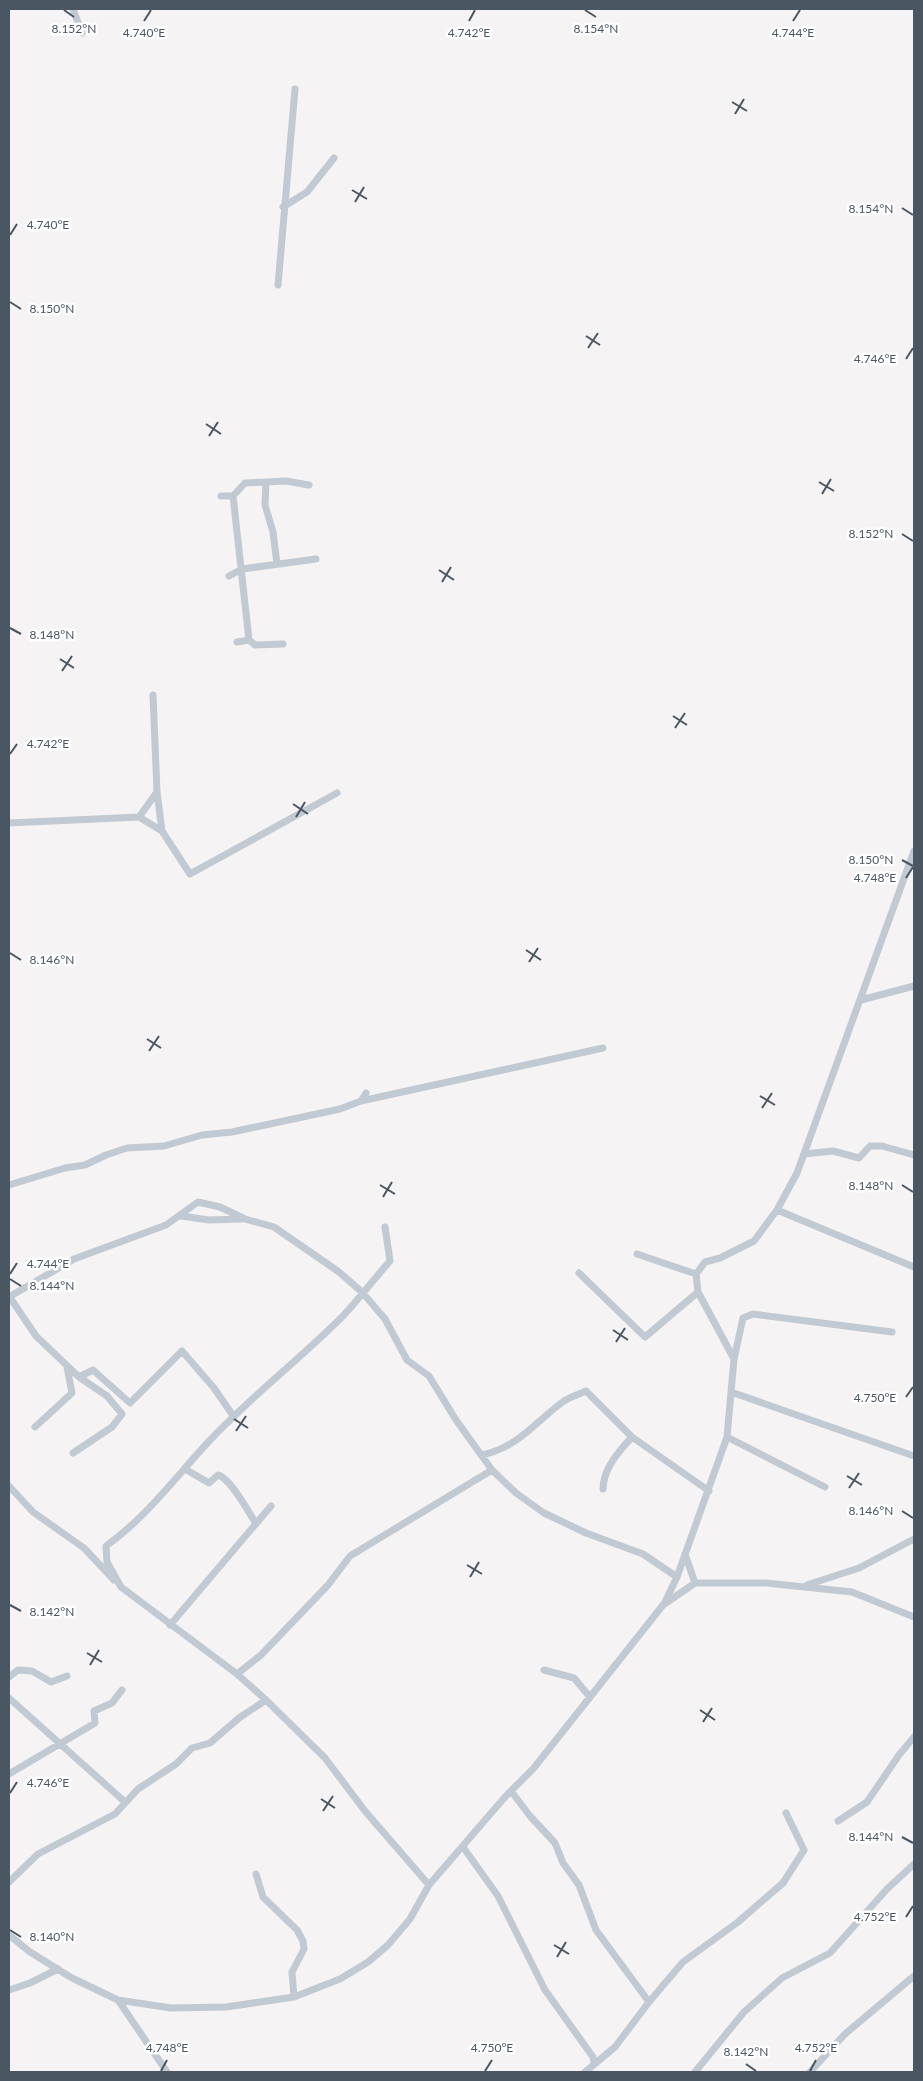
<svg xmlns="http://www.w3.org/2000/svg" width="923" height="2081" viewBox="0 0 923 2081" font-family="Lato,sans-serif">
	<style>
		.lines { fill: none; stroke-linecap: round; stroke-linejoin: round }
		.minor { stroke: #c1cad2; stroke-width: 7 }
		.ticks { fill: none; stroke: #4a5661; stroke-width: 2 }
		.ticks-label { font-size: 12px; text-anchor: middle; fill: #4a5661; stroke: #fff; stroke-width: 5; stroke-linejoin: round; paint-order: stroke }
	</style>
	<rect width="100%" height="100%" fill="#f5f3f3"/>
	<g class="lines">
		<path class="minor" d="M73,9L82,33
			M283,207L307,192L334,158
			M278,285L295,89
			M221,496H233L245,483L266,482
			M233,496L249,640L237,642
			M277,564L273,532L265,505L266,482L286,481L309,485
			M229,576L242,569L316,559
			M249,640L255,645L283,644
			M153,695L157,792L162,831L190,874L337,793
			M139,817L157,792
			M9,823L139,817L162,831
			M861,1000L914,986
			M361,1101L603,1048
			M804,1154L833,1151L859,1158L870,1146H882L914,1155
			M9,1185L65,1168L85,1165L106,1155L127,1148L164,1146L202,1135L232,1132L340,1109L361,1101L366,1093
			M777,1210L914,1267
			M181,1216L209,1220L242,1219
			M385,1227L390,1261C374,1279 359,1299 343,1316C301,1358 253,1395 212,1438C177,1475 148,1516 106,1546L107,1562L121,1587L237,1674L266,1700L325,1758L365,1811L429,1885
			M637,1254L696,1274
			M579,1273L645,1337L698,1292
			M9,1296L36,1336L79,1377L93,1370L130,1403L182,1351L214,1388L234,1417
			M9,1297L74,1259L166,1225L198,1202L220,1207L245,1219L274,1227L339,1272L362,1292L385,1319L407,1360L429,1376L456,1420L492,1470L516,1493L544,1513L586,1533L643,1554L677,1577
			M734,1359L743,1318L753,1314L892,1332
			M731,1392L914,1456
			M35,1427L72,1393L67,1367
			M727,1437L825,1487
			M73,1453L112,1427L122,1414L107,1396L79,1377
			M482,1455C519,1447 536,1421 564,1401C570,1397 579,1394 586,1391L632,1437L709,1491
			M185,1469L209,1483L218,1475C230,1478 249,1512 256,1524
			M9,1486L33,1512L84,1548L114,1580
			M603,1489C603,1469 619,1451 632,1437
			M685,1554L695,1583
			M807,1585L859,1568L914,1539
			M665,1602L677,1577L727,1437L734,1359L698,1292L696,1274L705,1262L720,1258L754,1241L777,1210L797,1173L914,851
			M170,1625L271,1506
			M544,1670L574,1678L590,1697
			M237,1674L261,1655L328,1585L350,1556L492,1470
			M9,1677L18,1670L32,1671L51,1682L67,1676
			M9,1698L125,1802
			M9,1774L95,1723L94,1711L112,1703L122,1690
			M511,1791L530,1816L555,1843L563,1863L579,1885L596,1930L649,2002
			M838,1821L867,1802L899,1755L914,1737
			M463,1847L498,1896L545,1990L593,2057L594,2062
			M256,1874L263,1897L297,1930L303,1941L304,1949L292,1972L294,1997
			M9,1882L38,1854L115,1814L138,1789L176,1764L192,1748L210,1743L239,1718L266,1700
			M9,1935L30,1952L72,1978L118,2000L171,2008L226,2007L294,1997L340,1979L368,1962L388,1945L410,1919L429,1885L505,1797L533,1769L663,1605L695,1583H766L852,1592L914,1617
			M9,1990L30,1983L58,1969
			M118,2000L167,2072
			M585,2072L615,2047L649,2002L683,1962L738,1922L783,1883L804,1850L786,1813
			M695,2072L744,2012L782,1978L830,1953L887,1889L914,1864
			M810,2072L845,2034L914,1976"/>
	</g>
	<path class="ticks" d="M64,10L74,17M585,10L596,17M144,21L151,10M469,21L475,10M793,21L800,10M732,102L747,111M735,114L744,99M352,190L367,199M355,202L364,187M902,208L913,215M10,235L17,224M10,302L21,309M586,336L600,345M588,348L598,333M906,359L913,348M206,424L221,434M209,436L218,422M819,482L834,491M822,494L831,479M902,534L913,541M439,570L454,580M442,582L451,567M10,628L21,634M60,659L74,668M62,671L72,656M673,716L687,725M675,728L685,713M10,754L17,744M293,804L308,814M296,817L305,802M902,860L913,866M906,878L913,867M526,950L541,960M10,953L21,960M529,962L538,948M147,1039L161,1048M149,1051L159,1036M760,1096L775,1105M762,1108L772,1093M380,1185L395,1194M902,1185L913,1192M383,1197L392,1182M10,1274L17,1263M10,1279L21,1286M613,1330L628,1340M616,1342L625,1328M906,1397L913,1387M234,1419L248,1428M236,1431L246,1416M847,1476L862,1485M849,1488L859,1473M902,1511L913,1518M467,1565L482,1574M470,1577L479,1562M10,1605L21,1611M87,1653L102,1662M90,1665L99,1650M700,1710L715,1720M703,1722L712,1708M10,1793L17,1782M321,1799L335,1808M323,1811L333,1796M902,1837L913,1843M906,1917L913,1906M10,1930L21,1937M554,1945L569,1954M557,1957L566,1942M746,2064L756,2071M161,2071L167,2060M485,2071L492,2060M810,2071L816,2060"/>
	<g class="ticks-label">
		<text x="74" y="33">8.152°N</text>
		<text x="596" y="33">8.154°N</text>
		<text x="144" y="37">4.740°E</text>
		<text x="469" y="37">4.742°E</text>
		<text x="793" y="37">4.744°E</text>
		<text x="871" y="213">8.154°N</text>
		<text x="48" y="229">4.740°E</text>
		<text x="52" y="313">8.150°N</text>
		<text x="875" y="363">4.746°E</text>
		<text x="871" y="538">8.152°N</text>
		<text x="52" y="639">8.148°N</text>
		<text x="48" y="748">4.742°E</text>
		<text x="871" y="864">8.150°N</text>
		<text x="875" y="882">4.748°E</text>
		<text x="52" y="964">8.146°N</text>
		<text x="871" y="1190">8.148°N</text>
		<text x="48" y="1268">4.744°E</text>
		<text x="52" y="1290">8.144°N</text>
		<text x="875" y="1402">4.750°E</text>
		<text x="871" y="1515">8.146°N</text>
		<text x="52" y="1616">8.142°N</text>
		<text x="48" y="1787">4.746°E</text>
		<text x="871" y="1841">8.144°N</text>
		<text x="875" y="1921">4.752°E</text>
		<text x="52" y="1941">8.140°N</text>
		<text x="167" y="2052">4.748°E</text>
		<text x="492" y="2052">4.750°E</text>
		<text x="816" y="2052">4.752°E</text>
		<text x="746" y="2056">8.142°N</text>
	</g>
	<rect width="923" height="2081" fill="none" stroke="#4a5661" stroke-width="20"/>
</svg>
